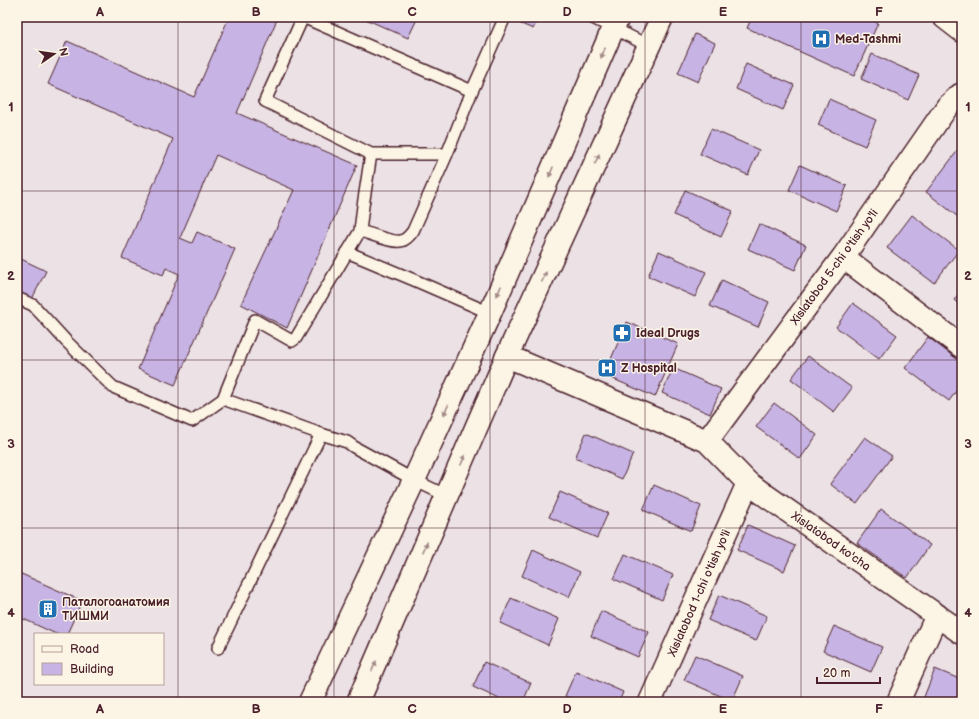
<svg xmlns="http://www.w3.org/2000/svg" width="979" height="719" viewBox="0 0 979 719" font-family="'Balsamiq Sans',sans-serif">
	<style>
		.building { fill: #c7b4e4; stroke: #4a1f2b }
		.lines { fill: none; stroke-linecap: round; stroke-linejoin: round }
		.service-casing { stroke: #4a1f2b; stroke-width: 14 }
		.minor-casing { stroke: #4a1f2b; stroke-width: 25 }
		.tertiary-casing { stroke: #4a1f2b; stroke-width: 25 }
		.secondary-casing { stroke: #4a1f2b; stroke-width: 25 }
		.service { stroke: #fcf5e5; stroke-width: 11 }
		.minor { stroke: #fcf5e5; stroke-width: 22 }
		.tertiary { stroke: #fcf5e5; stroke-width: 22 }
		.secondary { stroke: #fcf5e5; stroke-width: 22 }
		.oneway { fill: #a38a88 }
		.grid { fill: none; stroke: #4a1f2b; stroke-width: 1; stroke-opacity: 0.55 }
		.labels { text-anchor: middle; stroke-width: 3; stroke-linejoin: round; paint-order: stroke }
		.poi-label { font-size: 12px; font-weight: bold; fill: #4a1f2b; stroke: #fcf5e5; text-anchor: start }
		.street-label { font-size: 12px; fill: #4a1f2b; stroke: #fcf5e5 }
		.neatline { fill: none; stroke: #4a1f2b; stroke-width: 1.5 }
		.grid-label { font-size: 13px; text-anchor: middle; font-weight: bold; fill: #4a1f2b }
	</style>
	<rect width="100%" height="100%" fill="#ece2e5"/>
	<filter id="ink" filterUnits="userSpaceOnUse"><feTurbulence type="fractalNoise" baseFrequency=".025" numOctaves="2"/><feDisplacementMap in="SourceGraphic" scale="8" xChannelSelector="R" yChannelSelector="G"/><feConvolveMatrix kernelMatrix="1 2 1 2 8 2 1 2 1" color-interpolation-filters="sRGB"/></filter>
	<g filter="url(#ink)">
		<path class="building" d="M229,17H278L237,113L357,165L287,328L241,304L294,190L216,155L180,238L192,243L197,232L235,249L175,385L138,369L179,274L166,268L163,275L122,258L173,139L48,84L67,41L194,97Z
			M361,17H418L408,38Z
			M522,17H539L533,29L519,23Z
			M752,17H866L878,23L854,76L747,28Z
			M695,34L715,43L698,82L678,73Z
			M872,54L919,75L908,100L861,79Z
			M746,64L794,85L783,110L736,89Z
			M829,99L876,120L865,146L818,125Z
			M711,129L759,150L748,175L700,154Z
			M962,145V220L926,192Z
			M800,165L847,186L836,211L789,190Z
			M685,190L733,211L721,237L674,215Z
			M912,215L959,250L934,283L887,248Z
			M759,224L806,245L795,270L748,249Z
			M659,251L706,272L695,297L648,276Z
			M17,257L46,271L32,299L17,292Z
			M722,280L769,302L758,327L710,306Z
			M962,289V307L954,300Z
			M853,303L897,335L879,359L836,327Z
			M627,322L678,344L655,397L604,375Z
			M928,337L962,363V383L949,401L905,368Z
			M808,356L852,388L834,412L791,379Z
			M673,368L721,389L710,414L662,393Z
			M774,403L817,435L800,459L756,427Z
			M586,433L633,454L622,479L575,458Z
			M865,437L892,456L857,504L830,484Z
			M654,485L701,506L691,531L643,510Z
			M560,492L608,513L597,538L549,517Z
			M881,509L930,545L907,578L857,543Z
			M748,525L795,546L784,571L737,550Z
			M533,550L580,572L569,597L522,576Z
			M625,554L673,575L662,600L614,579Z
			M17,572L82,601L67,634H56L17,616Z
			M719,595L767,616L756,641L708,620Z
			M511,598L559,619L548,645L500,623Z
			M601,611L649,632L638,657L591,636Z
			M834,626L882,647L871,672L823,651Z
			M695,655L743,676L732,701L684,680Z
			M484,662L531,683L523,702H506L473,687Z
			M935,669L962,680V702H922Z
			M576,671L623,692L619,702H579L565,696Z"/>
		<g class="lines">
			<g class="service-casing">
				<path id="service" d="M303,17L265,101L371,154
					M303,17L472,91
					M591,17L649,46
					M447,154H371L363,206L360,231C369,233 392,243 401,241C406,240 410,235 413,231L447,154L472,91L505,17
					M347,252L414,280L490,313
					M17,298L33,305L66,341L113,387L192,421L223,399L321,434L347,442L354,447L414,480L447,496
					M223,399L255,320L292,341L296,338L360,231
					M218,648L321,434"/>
			</g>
			<g class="minor-casing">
				<path id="minor" d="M843,257L962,347
					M507,356L707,441L748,483L962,633
					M707,441L843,257L947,107L960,95H962
					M650,702L748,483
					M898,702L937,615"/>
			</g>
			<g class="tertiary-casing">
				<path id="tertiary" d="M944,17L962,31"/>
			</g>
			<g class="secondary-casing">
				<path id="secondary" d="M310,702L414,480L490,313L618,17
					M358,702L507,356L662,17"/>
			</g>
			<use href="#service" class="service"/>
			<use href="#minor" class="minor"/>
			<use href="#tertiary" class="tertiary"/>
			<use href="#secondary" class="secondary"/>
		</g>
		<defs><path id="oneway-solid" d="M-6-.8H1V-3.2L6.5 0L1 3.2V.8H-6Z"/></defs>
		<g class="oneway">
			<use href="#oneway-solid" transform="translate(603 53) rotate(113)"/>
			<use href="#oneway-solid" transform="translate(597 159) rotate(-66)"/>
			<use href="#oneway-solid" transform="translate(551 172) rotate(113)"/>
			<use href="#oneway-solid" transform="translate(544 277) rotate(-66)"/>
			<use href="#oneway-solid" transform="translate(499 291) rotate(113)"/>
			<use href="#oneway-solid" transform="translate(446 410) rotate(115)"/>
			<use href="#oneway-solid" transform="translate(463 460) rotate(-67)"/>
			<use href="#oneway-solid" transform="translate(425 547) rotate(-67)"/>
			<use href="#oneway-solid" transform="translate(374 666) rotate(-67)"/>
		</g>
	</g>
	<path class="grid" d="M178,17V702M334,17V702M490,17V702M645,17V702M801,17V702M17,191H962M17,360H962M17,528H962"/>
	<defs>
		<g id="hospital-square" transform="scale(1)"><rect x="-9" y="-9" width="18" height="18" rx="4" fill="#1f6fb2" stroke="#fcf5e5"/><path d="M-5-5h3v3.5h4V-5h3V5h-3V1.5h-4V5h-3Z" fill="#fff"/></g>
		<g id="pharmacy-square" transform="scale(1)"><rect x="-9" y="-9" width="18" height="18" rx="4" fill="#1f6fb2" stroke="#fcf5e5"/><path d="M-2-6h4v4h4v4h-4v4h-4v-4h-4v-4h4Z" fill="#fff"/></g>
		<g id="building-square" transform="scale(1)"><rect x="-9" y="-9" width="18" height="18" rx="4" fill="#1f6fb2" stroke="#fcf5e5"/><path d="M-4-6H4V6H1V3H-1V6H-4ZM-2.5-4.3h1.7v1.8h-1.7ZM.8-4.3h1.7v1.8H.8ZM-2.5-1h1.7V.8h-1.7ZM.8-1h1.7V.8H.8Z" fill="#fff"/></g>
	</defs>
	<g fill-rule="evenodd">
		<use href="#hospital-square" x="821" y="39"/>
		<use href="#pharmacy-square" x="622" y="333"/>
		<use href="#hospital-square" x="607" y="368"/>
		<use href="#building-square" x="48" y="609"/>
	</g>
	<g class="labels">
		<g class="poi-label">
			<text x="835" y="43">Med-Tashmi</text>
			<text x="636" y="337">Ideal Drugs</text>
			<text x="621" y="372">Z Hospital</text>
			<text x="62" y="606">Паталогоанатомия<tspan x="62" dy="14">ТИШМИ</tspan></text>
		</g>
		<g class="street-label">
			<text transform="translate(834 267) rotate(-54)" y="4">Xislatobod 5-chi o'tish yo'li</text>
			<text transform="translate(831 541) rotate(35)" y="4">Xislatobod ko'cha</text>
			<text transform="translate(699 593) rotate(-66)" y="4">Xislatobod 1-chi o'tish yo'li</text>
		</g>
	</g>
	<rect width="979" height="719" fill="none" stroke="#fcf5e5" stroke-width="44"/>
	<rect x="34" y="633" width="130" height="52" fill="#fcf5e5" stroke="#b59f9b"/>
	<rect x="42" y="646" width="20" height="6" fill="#fcf5e5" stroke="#b59f9b"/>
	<text x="70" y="653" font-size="12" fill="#4a1f2b">Road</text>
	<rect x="42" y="663" width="20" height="12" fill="#c7b4e4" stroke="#b59f9b"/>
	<text x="70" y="673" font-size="12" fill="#4a1f2b">Building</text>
	<g transform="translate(54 54) rotate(77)" stroke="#fcf5e5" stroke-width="3" paint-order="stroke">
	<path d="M0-3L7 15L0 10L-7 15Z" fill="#4a1f2b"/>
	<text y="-6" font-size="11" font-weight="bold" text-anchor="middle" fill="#4a1f2b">N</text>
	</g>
	<path d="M817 677v6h63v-6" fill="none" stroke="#4a1f2b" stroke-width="2"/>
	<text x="823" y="677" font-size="12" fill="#4a1f2b" stroke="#fcf5e5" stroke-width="3" paint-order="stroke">20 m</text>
	<rect x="22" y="22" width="935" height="675" class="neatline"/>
	<g class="grid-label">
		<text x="100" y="16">A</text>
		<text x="256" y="16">B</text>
		<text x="412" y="16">C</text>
		<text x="567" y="16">D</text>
		<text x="723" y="16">E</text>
		<text x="879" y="16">F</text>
		<text x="11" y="111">1</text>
		<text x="968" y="111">1</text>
		<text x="11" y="280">2</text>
		<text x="968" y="280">2</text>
		<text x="11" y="448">3</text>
		<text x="968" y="448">3</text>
		<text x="11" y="617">4</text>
		<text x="968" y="617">4</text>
		<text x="100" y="713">A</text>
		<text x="256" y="713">B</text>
		<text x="412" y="713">C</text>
		<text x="567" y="713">D</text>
		<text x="723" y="713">E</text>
		<text x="879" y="713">F</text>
	</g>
</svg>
